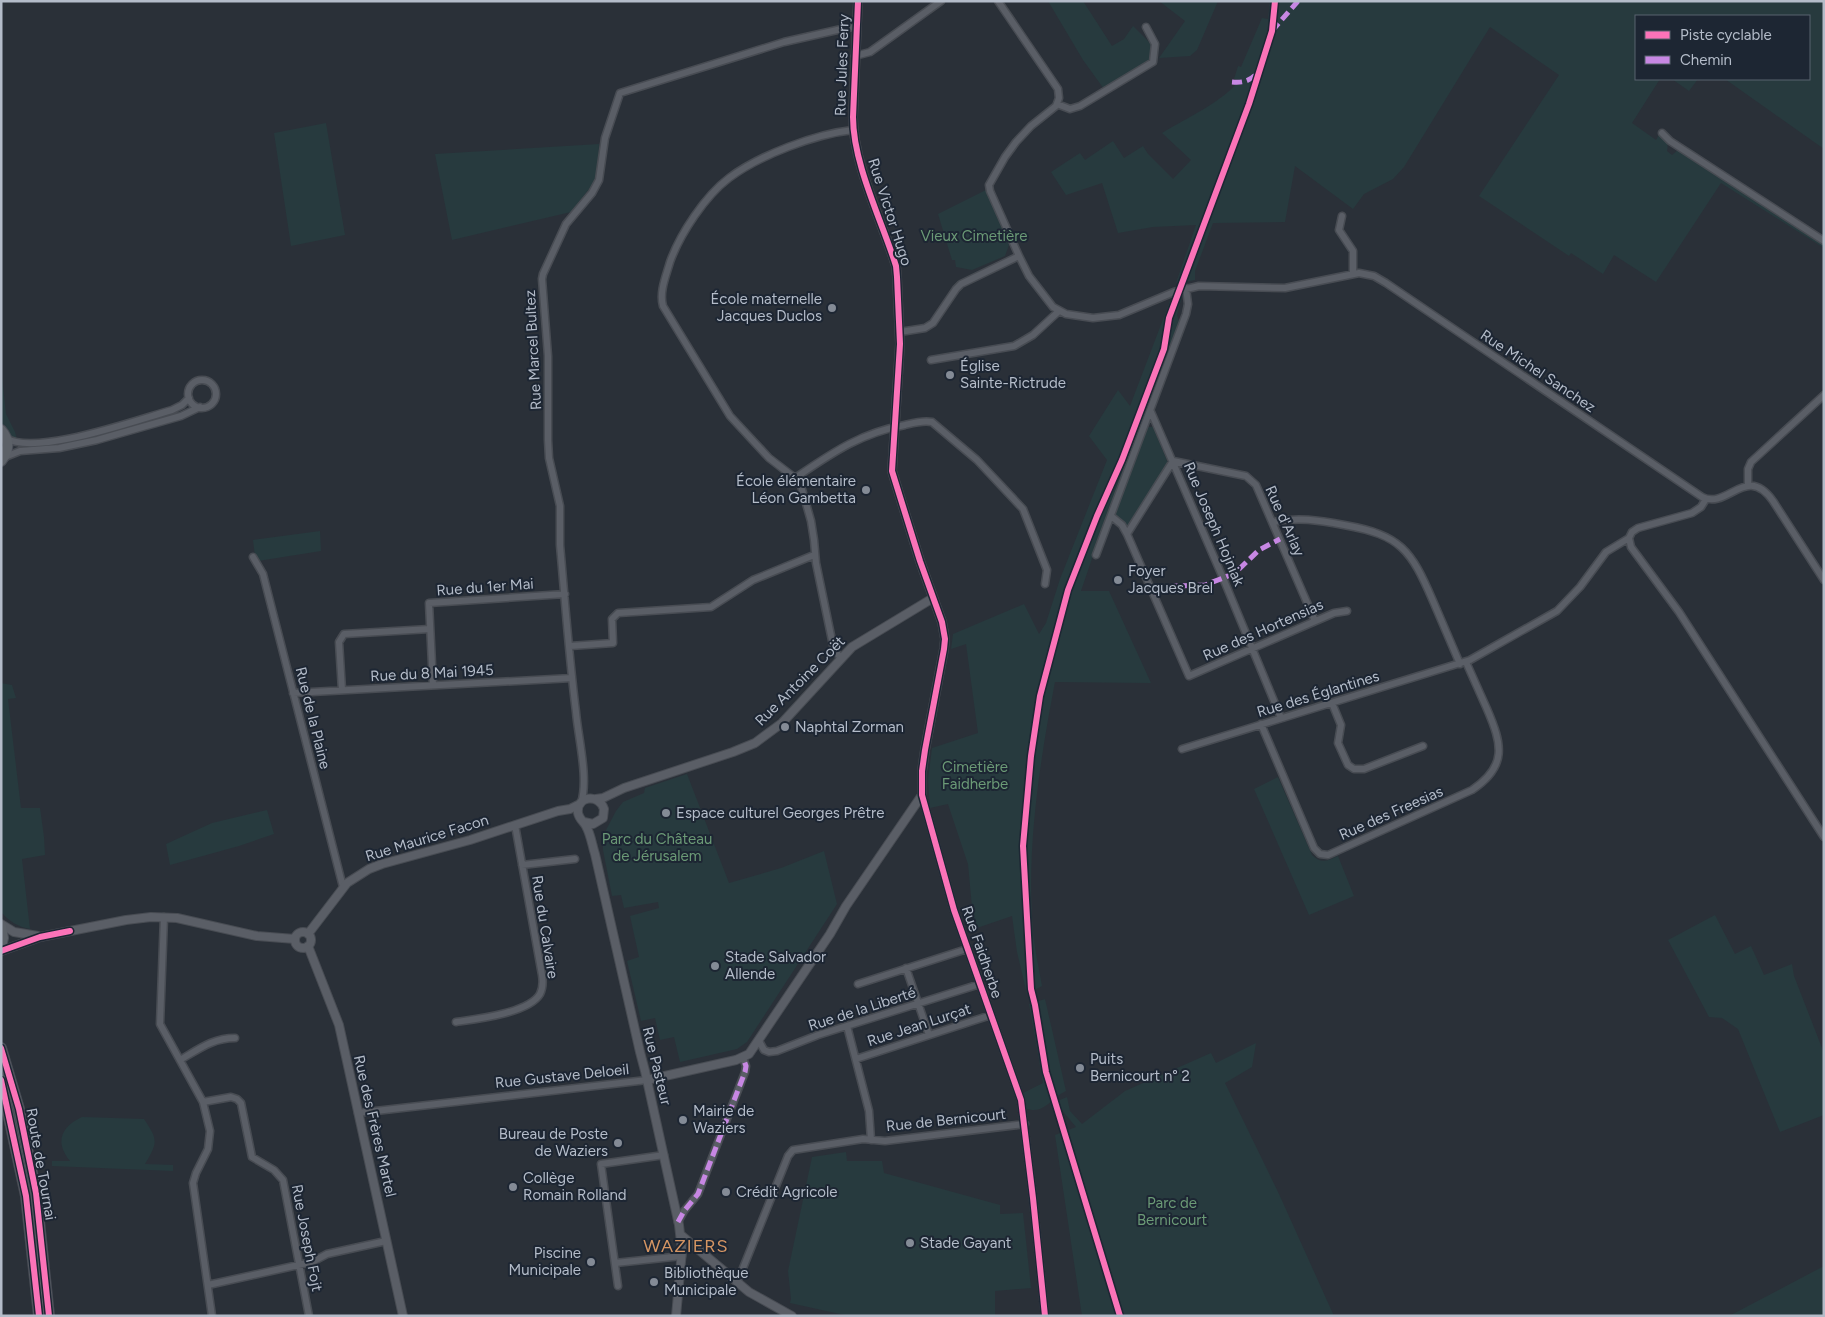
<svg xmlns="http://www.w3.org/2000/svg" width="1825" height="1317" viewBox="0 0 1825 1317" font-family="Figtree,sans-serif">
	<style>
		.green { fill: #273a3e }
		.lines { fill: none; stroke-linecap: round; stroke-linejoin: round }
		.minor-casing { stroke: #484c53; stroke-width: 9 }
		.tertiary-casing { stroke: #484c53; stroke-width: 10 }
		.primary-casing { stroke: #484c55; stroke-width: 12 }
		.minor { stroke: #5a5e66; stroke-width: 6 }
		.tertiary { stroke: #5a5e66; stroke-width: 8 }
		.primary { stroke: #5c6168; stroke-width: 10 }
		.quiet { stroke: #c787e3; stroke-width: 5; stroke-dasharray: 10 5; stroke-linecap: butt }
		.cycleway-casing { stroke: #1d2633; stroke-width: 9 }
		.cycleway { stroke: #fb73b8; stroke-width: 6 }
		.poi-dot { fill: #848b96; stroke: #1d2633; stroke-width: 2 }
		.labels { text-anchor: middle; stroke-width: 4; stroke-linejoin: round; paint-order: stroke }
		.street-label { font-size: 15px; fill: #b4bcc9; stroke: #1d2633 }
		.park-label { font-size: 15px; fill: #6b9a76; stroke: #1d2633 }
		.poi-label { font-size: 15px; fill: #b4bcc9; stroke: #1d2633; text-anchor: start }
		.quarter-label { font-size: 18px; letter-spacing: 1px; fill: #d59563; stroke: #1d2633 }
	</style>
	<rect width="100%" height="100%" fill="#2a3038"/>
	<path class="green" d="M1048,1H1083L1112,46L1124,39L1133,26L1151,44L1152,47L1150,61L1104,89L1083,60Z
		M1159,1H1218L1197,50L1190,56L1159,58L1185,21Z
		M1270,1H1824V149L1725,79H1809V16H1636V79H1660L1632,123L1656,140L1659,135C1666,140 1669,143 1667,151L1672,155L1678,150L1824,243V248L1721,183L1656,282L1614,255L1603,274L1571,253L1569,256L1479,196L1559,75L1490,27L1404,167L1393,179L1364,194L1353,209L1295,166L1285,222L1213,223L1195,271V280L1176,283L1196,225L1153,227L1118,233L1102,183L1066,195L1051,172L1080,153L1085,160L1113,141L1124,158L1143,146L1148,154L1173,179L1191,160L1162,133C1183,120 1226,100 1239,80L1234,79L1238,66L1241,67L1262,18L1268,19Z
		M1672,79H1698L1689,91Z
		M326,123L345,235L291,246L274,133Z
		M599,144L598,170L593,184L571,212L452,240L435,154Z
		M986,190L1009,245L1005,256L972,270L956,267L955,260H952L938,214Z
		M1182,296L1177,315L1180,324L1102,529L1081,591H1109L1151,683L1055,682C1040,760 1026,850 1033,929C1034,948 1039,967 1042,986L1027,994L1017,952L1012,916L974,929L968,864L948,804L930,808L928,780L932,748L978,733L966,644L951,649L953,634L1024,604L1039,634L1046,623L1060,579L1107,460L1089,436L1118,390L1130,406L1170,301Z
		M1,368L6,414L15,432L17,440L9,435L1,423Z
		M1148,427H1153L1168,463L1127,528L1114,516Z
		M320,531L321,551L258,561L255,556L253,540Z
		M1,683L12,685L16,698L8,699L21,808H40L44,837L45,855L22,859L30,929C18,927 9,921 1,912Z
		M687,774L729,883L781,868L824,851L837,904L747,1042L737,1049L680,1062L674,1037L660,1040L655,1018L641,1021L627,961L639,957L630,916L659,908L658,902L624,908L621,895L612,896L603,850V840L606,830L616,811L623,802L644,793L645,788Z
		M1278,777L1312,855C1321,864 1327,861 1338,856L1354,896L1309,915L1254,789Z
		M267,810L274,834L239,846L170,865L166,844L212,823Z
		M1715,915L1735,954L1751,946L1764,975L1792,964L1794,976L1824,1053V1115L1780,1132L1738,1029L1722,1018L1709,1017L1668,940Z
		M1045,999L1066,1091C1050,1098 1044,1116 1025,1108L1023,1093L1043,1083L1029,1004Z
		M1256,1043L1252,1067L1225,1083L1279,1194L1334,1316H1082L1055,1135L1076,1127L1055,1102L1067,1097L1070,1111L1082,1124L1125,1091L1211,1053L1216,1063Z
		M82,1117L144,1119C158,1140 158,1142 145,1164L173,1165V1171L52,1166V1161H70C55,1143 60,1127 82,1117Z
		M846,1152L847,1161H882L884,1173L1000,1205V1214L1023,1213L1031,1288L995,1291V1316H849L790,1303L791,1299L788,1271L812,1157Z
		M1824,1266V1316H1729Z"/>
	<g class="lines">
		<g class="minor-casing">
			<path id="minor" d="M998,1L1058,89L1059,98L1056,106L1031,126L1016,142L1005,157L989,185L990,191L1019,256
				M855,56L870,52L941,1
				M1057,104L1070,109L1080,106L1153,62L1155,44L1146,27
				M1662,133L1670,141L1824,241
				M1342,216L1339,230L1353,251V274
				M900,332L925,328L933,323L956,289L961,284L1019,256L1029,276L1053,307L1066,314L1093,318L1119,315L1174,292L1199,286L1285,288L1359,273L1374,276L1386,283L1702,497C1728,510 1746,463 1773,501L1824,580
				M931,360L1014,346L1033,335L1059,311
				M188 394a14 14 0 1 1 28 0a14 14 0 1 1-28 0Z
				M1151,412L1223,578L1281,718
				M6,438C35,457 139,419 172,410L182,405L189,398
				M5,457L20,451L59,448L97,440L181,416L200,407
				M795,478C832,453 860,433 905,425C913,423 923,420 932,422L977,460L1023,509L1047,570L1045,584
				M1748,485V469L1751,462L1824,395
				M1111,516L1122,525L1127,534L1189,676L1334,613L1347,611
				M1272,522C1298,517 1318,520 1344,525C1401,535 1411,550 1433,601C1442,622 1451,643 1460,664
				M1127,534L1173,461L1246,476L1256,485L1315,621
				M1629,538L1631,547L1679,612L1824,837
				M1629,538L1632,532L1638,528L1692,513L1701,507L1706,499
				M1096,555L1186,314L1188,304L1186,288
				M253,557L263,574L343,887
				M570,646L613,643L612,619L618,613L711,607L753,580L814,555
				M841,658L834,650L816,563L814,540L811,521L801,486L795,478L769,458L730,416L663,306C659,292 666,276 670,262C680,234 705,196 729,178C760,155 815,134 853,130
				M433,685L429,603L565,594
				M342,690L339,642L344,634L430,629
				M293,693L572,678
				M1332,703L1341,725L1338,743L1348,765L1354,769H1364L1423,746
				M1261,724L1314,848L1320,854L1328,855L1472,790C1508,766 1502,744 1487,709C1480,693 1473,678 1466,662
				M1182,749L1470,660L1557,611L1580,587L1606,552L1629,538
				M922,795L954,910L1021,1100L1033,1198L1045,1316
				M581,803C589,779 578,737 576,712C569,657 565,601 560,545V506L549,458L548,440V356L542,279L543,274L566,224L592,193L599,180L605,138L620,93L784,42L846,28L857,27
				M522,865L575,859
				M164,917L160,1024L203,1102L210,1131L208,1149L196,1173L193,1183L212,1316
				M906,968L929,1035
				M858,984L967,949
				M456,1022C477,1019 529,1013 540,994C543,988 543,981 542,975L515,825
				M847,1026L869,1111L871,1140
				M759,1041L764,1050L769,1052L777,1051L818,1035L980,984
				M856,1059L991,1015
				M180,1060C199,1049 213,1038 235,1038
				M203,1102L231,1097L237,1099L241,1103L252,1157L274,1170L283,1180L309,1316
				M358,1113L647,1080
				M678,1222L684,1211L698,1194L745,1072L746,1066L743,1058
				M615,1263L682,1256
				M737,1283L788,1156L793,1150L863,1139L885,1141L1025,1124
				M208,1285L312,1262L327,1254L386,1241
				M618,1286L601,1164L664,1155"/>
		</g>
		<g class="tertiary-casing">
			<path id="tertiary" d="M596,799L603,798L624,788L733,752L755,743L782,723L852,647L933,598
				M584,822L593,824L603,818L604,809C599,793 576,796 578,813C579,819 584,822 586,826C591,835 592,845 595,854L640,1052L645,1071L679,1225L682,1251L676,1316
				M1,924L14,932L38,936
				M295 940a8 8 0 1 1 16 0a8 8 0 1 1-16 0Z
				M308,934L347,883L369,869L382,864L470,840L558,811L570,809L580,804
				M308,946L339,1025L403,1316
				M1,951L40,937L126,920L151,917L177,918L257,936L295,939
				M647,1080L736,1060L749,1054L830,934L846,906L922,795V771L925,750L944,649L945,639L942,622L920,561L892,471L900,344L897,277L896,266C882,221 853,164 853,117L858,1
				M681,1235L749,1292L792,1316"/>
		</g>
		<g class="primary-casing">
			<path id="primary" d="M1,430C10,440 9,451 1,461
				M1,926L3,938L1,947
				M1,1048L19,1109L36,1193L49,1316
				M1,1080L26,1196L39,1316"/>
		</g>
		<use href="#minor" class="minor"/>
		<use href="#tertiary" class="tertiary"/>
		<use href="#primary" class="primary"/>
		<path class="quiet" d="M1272,31L1298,1
			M1232,82C1243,83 1251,81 1258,72
			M1154,593L1174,586L1205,585L1223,578L1235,573L1259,550L1280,539
			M678,1222L684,1211L698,1194L745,1072L746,1066L743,1058"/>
		<g class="cycleway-casing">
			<path id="cycleway" d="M858,1L853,117C853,164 882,221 896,266L897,277L900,344L892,471L920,561L942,622L945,639L944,649L925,750L922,771V795L954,910L1021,1100L1033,1198L1045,1316
				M1,951L40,937L70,931
				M1,1048L19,1109L36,1193L49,1316
				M1,1080L26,1196L39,1316
				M1120,1316L1046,1072L1035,1005L1031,989L1023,846L1031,756L1040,696L1068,590L1097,516L1122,460L1164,349L1169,318L1249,104L1272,31L1275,1"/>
		</g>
		<use href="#cycleway" class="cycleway"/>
	</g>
	<g class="poi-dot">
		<circle cx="832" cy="308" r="5"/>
		<circle cx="950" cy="375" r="5"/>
		<circle cx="866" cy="490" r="5"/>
		<circle cx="1118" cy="580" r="5"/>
		<circle cx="785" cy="727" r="5"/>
		<circle cx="666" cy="813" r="5"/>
		<circle cx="715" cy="966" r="5"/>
		<circle cx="1080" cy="1068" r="5"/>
		<circle cx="683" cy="1120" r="5"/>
		<circle cx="618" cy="1143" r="5"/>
		<circle cx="513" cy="1187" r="5"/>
		<circle cx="726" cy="1192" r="5"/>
		<circle cx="910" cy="1243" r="5"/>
		<circle cx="591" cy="1262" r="5"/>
		<circle cx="654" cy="1282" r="5"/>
	</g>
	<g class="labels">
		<g class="street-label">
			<text transform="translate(842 65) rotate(-88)" y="5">Rue Jules Ferry</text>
			<text transform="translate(890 212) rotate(72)" y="5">Rue Victor Hugo</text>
			<text transform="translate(533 350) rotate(-93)" y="5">Rue Marcel Bultez</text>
			<text transform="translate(1538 371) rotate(34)" y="5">Rue Michel Sanchez</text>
			<text transform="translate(1285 521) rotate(66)" y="5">Rue d'Arlay</text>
			<text transform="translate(1214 524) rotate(67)" y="5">Rue Joseph Hojniak</text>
			<text transform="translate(485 587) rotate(-4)" y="5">Rue du 1er Mai</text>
			<text transform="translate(1263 630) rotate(-24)" y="5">Rue des Hortensias</text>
			<text transform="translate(432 673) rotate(-3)" y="5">Rue du 8 Mai 1945</text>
			<text transform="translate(800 681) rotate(-45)" y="5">Rue Antoine Coët</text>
			<text transform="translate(1318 694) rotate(-17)" y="5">Rue des Églantines</text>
			<text transform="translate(313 718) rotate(76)" y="5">Rue de la Plaine</text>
			<text transform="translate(1391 813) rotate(-24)" y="5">Rue des Freesias</text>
			<text transform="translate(427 838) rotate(-17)" y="5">Rue Maurice Facon</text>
			<text transform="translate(545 927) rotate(81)" y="5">Rue du Calvaire</text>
			<text transform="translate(982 952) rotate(71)" y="5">Rue Faidherbe</text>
			<text transform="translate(862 1009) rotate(-18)" y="5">Rue de la Liberté</text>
			<text transform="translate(919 1025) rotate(-18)" y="5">Rue Jean Lurçat</text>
			<text transform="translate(657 1066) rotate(76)" y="5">Rue Pasteur</text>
			<text transform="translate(562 1076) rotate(-6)" y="5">Rue Gustave Deloeil</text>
			<text transform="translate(946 1120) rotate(-6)" y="5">Rue de Bernicourt</text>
			<text transform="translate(375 1126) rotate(77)" y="5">Rue des Frères Martel</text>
			<text transform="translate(41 1164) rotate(80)" y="5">Route de Tournai</text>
			<text transform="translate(307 1238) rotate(79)" y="5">Rue Joseph Fojt</text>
		</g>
		<g class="park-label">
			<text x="974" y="241">Vieux Cimetière</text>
			<text x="975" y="772">Cimetière<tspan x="975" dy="17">Faidherbe</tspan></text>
			<text x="657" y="844">Parc du Château<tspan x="657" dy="17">de Jérusalem</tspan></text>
			<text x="1172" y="1208">Parc de<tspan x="1172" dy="17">Bernicourt</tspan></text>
		</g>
		<g class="poi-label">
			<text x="822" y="304" text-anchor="end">École maternelle<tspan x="822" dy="17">Jacques Duclos</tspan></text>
			<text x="960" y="371">Église<tspan x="960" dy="17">Sainte-Rictrude</tspan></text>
			<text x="856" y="486" text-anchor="end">École élémentaire<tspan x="856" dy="17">Léon Gambetta</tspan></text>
			<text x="1128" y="576">Foyer<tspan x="1128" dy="17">Jacques Brel</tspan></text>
			<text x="795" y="732">Naphtal Zorman</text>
			<text x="676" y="818">Espace culturel Georges Prêtre</text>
			<text x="725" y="962">Stade Salvador<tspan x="725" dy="17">Allende</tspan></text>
			<text x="1090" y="1064">Puits<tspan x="1090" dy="17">Bernicourt n° 2</tspan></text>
			<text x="693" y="1116">Mairie de<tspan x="693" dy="17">Waziers</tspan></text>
			<text x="608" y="1139" text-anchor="end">Bureau de Poste<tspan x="608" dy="17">de Waziers</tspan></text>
			<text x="523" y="1183">Collège<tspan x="523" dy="17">Romain Rolland</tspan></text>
			<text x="736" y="1197">Crédit Agricole</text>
			<text x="920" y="1248">Stade Gayant</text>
			<text x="581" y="1258" text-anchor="end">Piscine<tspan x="581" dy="17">Municipale</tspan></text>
			<text x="664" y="1278">Bibliothèque<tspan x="664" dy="17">Municipale</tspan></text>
		</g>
		<g class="quarter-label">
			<text x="686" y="1252">WAZIERS</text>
		</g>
	</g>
	<rect width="1825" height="1317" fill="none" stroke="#b4bcc9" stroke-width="5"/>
	<rect x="1635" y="15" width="175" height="65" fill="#1d2633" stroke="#59626f"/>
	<rect x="1645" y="31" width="25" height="8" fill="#fb73b8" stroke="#59626f"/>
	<text x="1680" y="40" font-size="15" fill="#b4bcc9">Piste cyclable</text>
	<rect x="1645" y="56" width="25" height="8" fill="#c787e3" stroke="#59626f"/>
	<text x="1680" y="65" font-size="15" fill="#b4bcc9">Chemin</text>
</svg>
